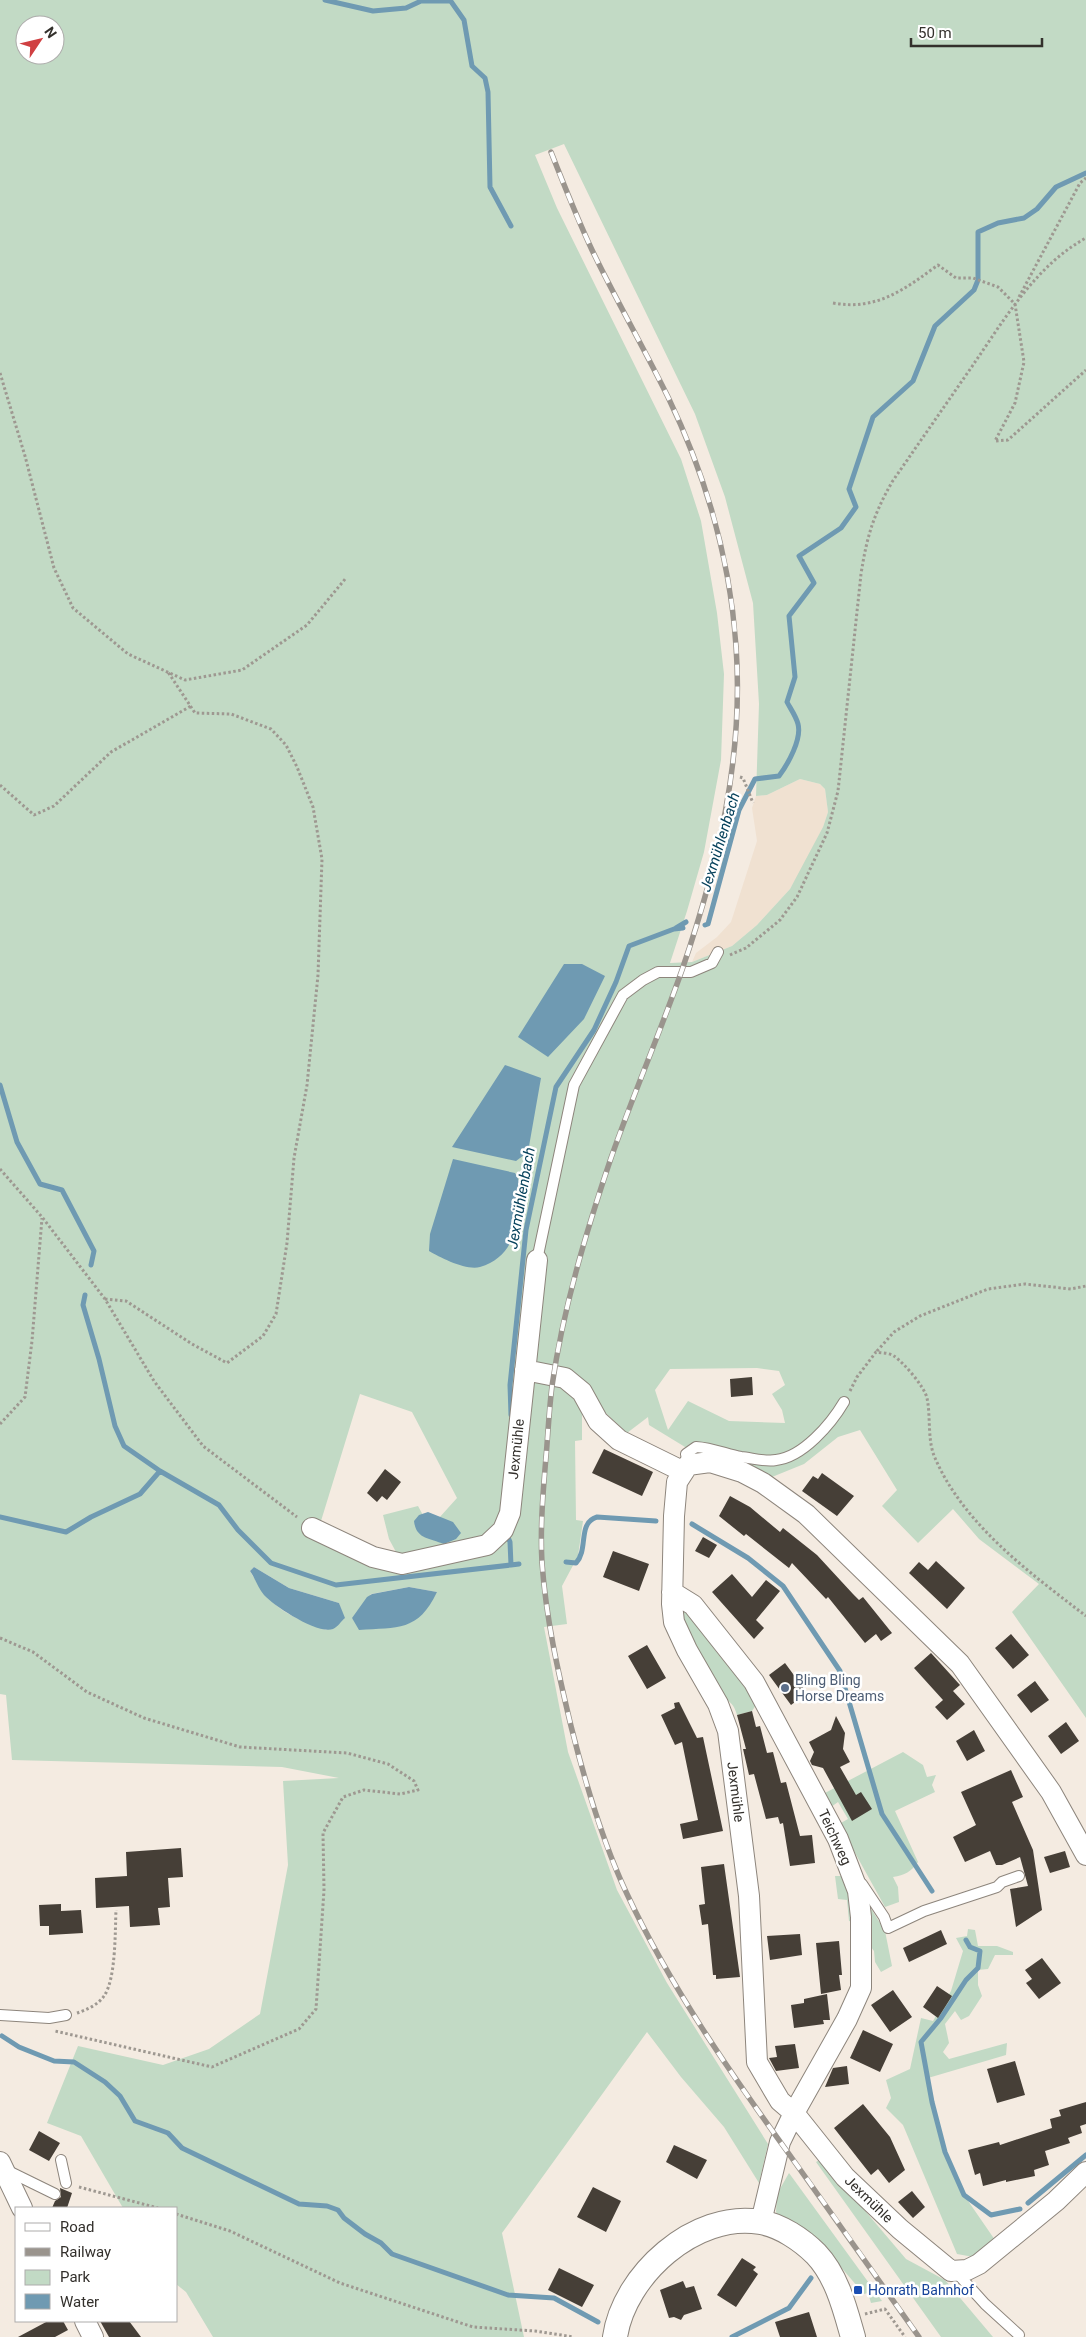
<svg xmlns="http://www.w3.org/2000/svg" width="1086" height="2337" viewBox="0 0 1086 2337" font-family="Roboto,sans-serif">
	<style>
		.built { fill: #f0e1d1 }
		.green { fill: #c2dac5; fill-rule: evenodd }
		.water { fill: #6f9ab2 }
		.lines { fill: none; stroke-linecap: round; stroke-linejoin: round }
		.stream { stroke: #6f9ab2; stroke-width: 5 }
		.building { fill: #463f37 }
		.service-casing { stroke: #8d857c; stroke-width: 12 }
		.minor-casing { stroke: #8d857c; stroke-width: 22 }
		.tertiary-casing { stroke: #8d857c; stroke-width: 26 }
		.path { stroke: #9e9891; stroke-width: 3; stroke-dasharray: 2.5 2.5; stroke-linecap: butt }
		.service { stroke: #fff; stroke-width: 10 }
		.minor { stroke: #fff; stroke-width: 20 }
		.tertiary { stroke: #fff; stroke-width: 24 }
		.rail-casing { stroke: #9a948d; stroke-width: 5.5 }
		.rail { stroke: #fff; stroke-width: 4; stroke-dasharray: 11; stroke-linecap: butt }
		.service-dot { fill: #5c6f8a; stroke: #fff; stroke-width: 2 }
		.transit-dot { fill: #1a4fb4; stroke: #fff; stroke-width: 2 }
		.labels { text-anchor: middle; stroke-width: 5; stroke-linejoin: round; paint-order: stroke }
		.street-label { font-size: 14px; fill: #33302c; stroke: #fff }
		.service-label { font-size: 14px; fill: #4e5e75; stroke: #fff; text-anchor: start }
		.transit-label { font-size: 14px; fill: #164399; stroke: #fff; text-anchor: start }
		.water-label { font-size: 15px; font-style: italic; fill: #06415b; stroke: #fff }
	</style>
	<rect width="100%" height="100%" fill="#f4ebe1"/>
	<path class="built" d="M800,779L820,784L825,789L828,812L823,827L803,867L790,889L757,925L732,946L692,962L696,953L717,937L731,922L757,841L752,808L756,796L767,795Z"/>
	<path class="green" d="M0,0H1086V1718L1012,1612L1039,1584L979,1539L953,1509L918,1543L882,1506L897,1490L860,1430L838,1437L804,1464L772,1477L740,1462L690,1450L649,1425L648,1417L627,1433L593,1401L582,1409V1440L575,1441L576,1520L583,1521L578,1556L562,1586L567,1624L544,1627L568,1752L617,1890L667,1983L768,2144L759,2183L724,2127L681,2077L647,2032L502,2233L524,2337H213L186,2292L176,2284V2208H123L81,2136L47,2123L78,2046L163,2065L209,2049L260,2014L288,1865L283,1781L339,1778L282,1767L12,1760L6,1695L0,1694ZM25,25H55V55H25ZM564,144L695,414L725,497L753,603L759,704L756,796L767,795L800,779L820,784L825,789L828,812L823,827L790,889L757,925L732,946L692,962L670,963L687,911L704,852L721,760L724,674L717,613L701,521L681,459L557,208L535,155ZM757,1368L779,1371L785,1385L772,1394L782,1410L785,1423L729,1421L688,1401L668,1430L655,1390L670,1369ZM360,1394L412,1412L457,1498L430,1528L418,1506L383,1515L389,1539L402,1563L312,1528L321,1521ZM254,1567L289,1588L339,1603L344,1618L326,1630C286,1615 272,1609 250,1571ZM409,1587L437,1592L352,1619L371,1594Z
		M686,1606L715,1650L749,1692L756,1705L752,1711L737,1715C734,1705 731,1701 721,1698L682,1633L680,1607Z
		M903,1752L923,1765L927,1777L936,1775L932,1785L935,1792L895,1811L918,1862C911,1872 905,1875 893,1877L898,1887L899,1902L885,1907L839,1824L848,1819L838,1802L831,1807L825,1793Z
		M835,1876H845L853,1889V1922L849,1921L847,1900L838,1899Z
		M865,1899L885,1931L892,1966L881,1972L875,1962L874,1951L865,1939Z
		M968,1929L975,1930L978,1946H997L1013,1952V1955H995L988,1969L978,1970V1985L982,1996L969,2016L961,2020L955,2011L945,2024L949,2043L943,2052L949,2059L1007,2043L1006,2055L928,2078L945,2152L964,2195L995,2240L979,2258L957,2254L903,2125L886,2108L891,2098L886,2080L910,2069L921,2018L933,2021L951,1991L963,1951L956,1938L967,1936Z
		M821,2159L906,2259L945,2280L993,2337H941L816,2162Z
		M789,2173L882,2301L871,2303L868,2293L864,2294L821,2244L779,2218L776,2212L777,2194Z"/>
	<path class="water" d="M564,964H582L605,976L584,1019L548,1057L518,1037Z
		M505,1065L541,1078L528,1152L516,1161L452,1147Z
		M453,1159L515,1173C522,1185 521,1189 520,1202C518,1230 511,1258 480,1267C467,1271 441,1258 429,1251L430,1234Z
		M428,1512L453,1522L461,1533L456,1539L444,1544C429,1538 416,1539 414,1521L419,1515Z
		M254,1567L289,1588L339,1603L345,1618C341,1621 338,1627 333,1629C318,1635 274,1606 264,1595C258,1588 255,1578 250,1571Z
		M409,1587L437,1592C418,1632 398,1627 359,1630L352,1618L367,1597L372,1594Z"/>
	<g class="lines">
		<path class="stream" d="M325,0L373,11L406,8L421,1H450
			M450,0L464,20L472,66L485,78L488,92L490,187L511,226
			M978,279V232L998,223L1024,218L1037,209L1056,187L1086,173
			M705,925L708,924L739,810L755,779L779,776C788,764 802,739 798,724C796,716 790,708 787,702L795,677L789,616L814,583L799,556L841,528L856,507L849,489L873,417L913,381L935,326L974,290L978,280
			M676,928L686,922
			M0,1085L17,1142L40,1184L62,1190L94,1251L91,1265
			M85,1295L83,1305L99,1359L115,1426L124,1446L160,1471
			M511,1415L510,1385L526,1230L556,1087L594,1030L616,982L629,946L674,929L683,928
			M0,1517L66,1532L91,1517L140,1494L160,1471L219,1505L238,1530L271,1563L336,1585L511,1565
			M692,1524L748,1558L783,1586L840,1671L882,1814L932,1891
			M507,1535L510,1542L511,1565L519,1564
			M566,1562L576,1563C589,1549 577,1523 597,1517L656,1521
			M966,1940L970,1947L980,1951L978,1968L966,1980L941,2018L921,2042L932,2102L945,2152L964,2195L991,2215L1020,2209
			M2,2036L19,2047L54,2061L74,2062L105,2082L120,2096L135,2121L168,2133L182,2148L299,2204L327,2206L338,2210L344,2218L365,2234L381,2243L392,2254L508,2295L554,2298L598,2322
			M1028,2203L1086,2155
			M732,2337L789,2308L811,2278"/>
	</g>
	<path class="building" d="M752,1377L753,1395L731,1397L730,1379Z
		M604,1449L653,1472L642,1496L592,1473Z
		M385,1469L401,1482L387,1500L382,1496L377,1502L367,1493Z
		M822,1473L854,1496L837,1516L802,1491L813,1476L818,1479Z
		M730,1496L750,1507L780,1532L783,1528L817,1555L853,1594L859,1600L863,1597L892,1633L881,1641L876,1634L865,1643L828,1597L826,1599L792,1563L789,1568L746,1534L744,1536L719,1516Z
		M703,1537L717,1545L709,1558L695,1551Z
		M613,1551L649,1564L639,1591L603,1577Z
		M936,1561L965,1588L947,1609L909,1573L919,1562L928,1570Z
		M732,1574L752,1597L766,1580L780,1591L756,1620L764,1628L754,1639L712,1592Z
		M1011,1634L1029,1655L1013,1669L995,1648Z
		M647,1645L666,1678L647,1689L628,1656Z
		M931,1653L960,1685L953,1691L965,1704L947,1720L935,1707L943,1700L914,1668Z
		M785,1663L807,1693L791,1705L769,1675Z
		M1035,1681L1049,1700L1031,1713L1017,1695Z
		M679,1702L697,1738L703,1737L723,1831L683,1839L680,1824L698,1820L682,1742L675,1745L661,1715L675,1708L674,1703Z
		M752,1711L756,1727L760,1726L767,1753L773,1752L781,1783L786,1782L800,1836L812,1835L815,1863L790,1866L783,1823L780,1824L778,1817L766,1819L754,1774L749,1775L743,1749H746L737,1715Z
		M836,1716L845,1733L843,1749L850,1762L840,1767L856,1795L861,1792L872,1809L852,1821L823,1768L812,1765L810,1761L814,1752L809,1742L831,1730Z
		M1066,1722L1079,1741L1061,1754L1048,1736Z
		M974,1730L985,1751L967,1761L956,1741Z
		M1011,1770L1023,1797L1012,1802L1033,1850L1042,1910L1016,1927L1010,1889L1028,1886L1020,1857L1002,1865H996L990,1851L965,1862L953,1837L976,1825L961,1792Z
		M181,1848L183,1877L168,1878L170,1907L158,1908L160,1925L130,1927L129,1906L96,1908L95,1878L127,1876L126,1852Z
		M1065,1851L1070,1867L1050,1873L1044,1857Z
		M724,1864L740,1977L716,1979V1975H713L708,1924L702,1925L699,1905L705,1904L701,1867Z
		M61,1904V1911L81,1910L83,1933L49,1935V1926H40L39,1905Z
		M941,1930L947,1944L909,1962L903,1948Z
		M800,1934L802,1955L770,1960L767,1936Z
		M839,1941L842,1975H839L841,1990L821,1994L816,1943Z
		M1042,1958L1061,1983L1039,1999L1026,1983L1032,1979L1025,1970Z
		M937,1986L952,1996L938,2018L923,2007Z
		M893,1990L912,2017L890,2032L871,2005Z
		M827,1994L830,2020H823L824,2024L794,2028L791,2005L804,2003V1999Z
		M863,2030L893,2044L880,2072L850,2058Z
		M795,2044L799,2068L776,2071L769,2058L777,2057L775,2046Z
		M1015,2061L1025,2095L997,2103L987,2069Z
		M847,2066L849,2084L825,2087L833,2068Z
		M1086,2102V2124L1080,2126L1082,2133L1068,2138L1070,2143L1045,2151L1049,2165L1034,2170L1035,2176L1006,2182V2180L983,2186L980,2173L975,2175L968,2150L999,2142L1000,2145L1052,2128L1050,2119L1061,2116L1059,2110Z
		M863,2104L890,2137L905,2170L889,2183L878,2169L871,2175L834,2128Z
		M39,2131L60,2143L49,2161L29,2150Z
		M674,2145L707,2160L697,2179L666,2162Z
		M593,2187L621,2201L606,2232L577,2217Z
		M60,2188L72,2193L67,2208H52L55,2201L61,2197Z
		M912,2191L925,2207L913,2218L898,2202Z
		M742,2258L756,2267L753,2270L758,2274L736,2307L717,2295Z
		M559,2268L594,2285L582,2307L548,2290Z
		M683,2281L686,2288L694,2286L702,2309L684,2315L681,2320L674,2317L669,2318L660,2290Z
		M809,2312L817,2337H780L775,2322Z
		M48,2321H63L68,2330L55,2337H18Z
		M100,2321H129L141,2337H109Z"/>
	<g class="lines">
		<g class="service-casing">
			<path id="service" d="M537,1260L574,1085L623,995L643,980L658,972H691L712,963L718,952
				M688,1465L686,1454L696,1447C712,1448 726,1454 741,1457C752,1458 765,1462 776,1460C803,1457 831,1424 844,1402
				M862,1884L884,1917L888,1928L924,1911L997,1887L1002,1882L1019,1876
				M0,2015L49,2018L66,2015
				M61,2160L66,2183
				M4,2169L55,2194
				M956,2272L985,2304L1019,2335"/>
		</g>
		<g class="minor-casing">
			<path id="minor" d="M525,1370L565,1378L582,1392L598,1421L619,1440L682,1471
				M312,1528L373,1557L402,1564L487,1545L503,1530L510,1513L537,1260
				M672,1592L693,1605L754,1682L838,1839L858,1891L861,1917V1988L847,2019L794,2113L780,2142L761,2222
				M1086,1855L1051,1792L960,1664L806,1514L763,1483L742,1472L710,1462L688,1465L677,1482L674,1516L672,1604L674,1622L687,1650L718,1704L728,1731L749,1896L757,2062L780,2101L794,2113L845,2177L900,2229L951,2271L967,2270L979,2264L1056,2201L1086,2172
				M0,2162L22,2208
				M85,2321L93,2337"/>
		</g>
		<g class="tertiary-casing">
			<path id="tertiary" d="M615,2337C624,2275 695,2211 760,2222C780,2225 802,2240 816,2254C837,2276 845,2309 853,2337"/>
		</g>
		<path class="path" d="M1019,297L1080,183L1086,178
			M833,303C877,311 905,289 938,265L956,278H973L998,287L1015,304L1024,362L1015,403L995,441L1008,440L1086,370
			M0,373L25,456L54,568L73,608L128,654L185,680L242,670L307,625L346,578
			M740,777L743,778L753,803
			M0,785L34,815L54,806L111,752L191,706
			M730,955L746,948L780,920L797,897L827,833L838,791L861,574C867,536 873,516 892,482C919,443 946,404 973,365C1004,320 1036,265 1086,238
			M0,1169L42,1217L105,1299L154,1381L203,1446L297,1517
			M105,1299L126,1301L192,1344L227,1363L263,1336L276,1314L287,1243L294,1158L307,1085L318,975L322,859L313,807L297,767L286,745L271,729L231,714L195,713L168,672
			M877,1351L894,1332L920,1316L988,1289L1025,1284L1071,1289L1086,1286
			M850,1391L857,1377L876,1352C882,1353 890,1353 894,1356C904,1363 924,1386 927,1398C931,1417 927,1440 935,1458C964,1525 1030,1573 1086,1616
			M0,1424L25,1397L32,1341L42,1218
			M0,1638L33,1652L87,1692L144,1718L240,1747L347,1753L388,1764L414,1781L418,1790L400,1794L364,1790L343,1797L323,1833L324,1890L316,2009L299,2029L212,2067L55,2031
			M77,2013C86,2010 98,2005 104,1996C116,1979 115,1932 116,1910
			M79,2187L158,2208
			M176,2214L230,2231L340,2283L473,2327L535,2331L574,2337
			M865,2314L885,2309L905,2337"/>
		<use href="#service" class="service"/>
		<use href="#minor" class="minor"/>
		<use href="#tertiary" class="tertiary"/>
		<g class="rail-casing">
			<path id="rail" d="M551,152C564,185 577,218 592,250C616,300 644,348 668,397C706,476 730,559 736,646C744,758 718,865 682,970C660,1033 633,1095 611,1158C586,1232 563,1309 552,1386C549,1410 548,1434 546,1457C543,1492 540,1528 542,1563C546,1618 558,1672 571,1726C585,1782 602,1841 627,1894C670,1986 729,2071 789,2154C833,2215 876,2276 919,2337"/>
		</g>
		<use href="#rail" class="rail"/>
	</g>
	<circle class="service-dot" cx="785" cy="1688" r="5"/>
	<rect class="transit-dot" x="853" y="2285" width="10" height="10" rx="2.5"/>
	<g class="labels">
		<g class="street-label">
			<text transform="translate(516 1449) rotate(-84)" y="5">Jexmühle</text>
			<text transform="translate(736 1792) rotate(83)" y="5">Jexmühle</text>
			<text transform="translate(835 1837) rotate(65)" y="5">Teichweg</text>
			<text transform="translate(869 2199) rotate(44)" y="5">Jexmühle</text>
		</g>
		<g class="service-label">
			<text x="795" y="1685">Bling Bling<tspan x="795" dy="16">Horse Dreams</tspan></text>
		</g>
		<g class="transit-label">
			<text x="868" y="2295">Honrath Bahnhof</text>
		</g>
		<g class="water-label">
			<text transform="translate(720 842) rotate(-73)" y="5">Jexmühlenbach</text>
			<text transform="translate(521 1198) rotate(-80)" y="5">Jexmühlenbach</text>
		</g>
	</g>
	<rect x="15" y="2207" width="162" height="115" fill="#ffffff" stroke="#adacab"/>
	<rect x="25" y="2223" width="25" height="8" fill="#ffffff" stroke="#adacab"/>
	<text x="60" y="2232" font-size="15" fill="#33302c">Road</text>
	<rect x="25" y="2248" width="25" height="8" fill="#9a948d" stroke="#adacab"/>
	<text x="60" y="2257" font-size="15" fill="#33302c">Railway</text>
	<rect x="25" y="2270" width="25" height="15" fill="#c2dac5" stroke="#adacab"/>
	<text x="60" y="2282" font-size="15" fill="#33302c">Park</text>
	<rect x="25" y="2294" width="25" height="15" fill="#6f9ab2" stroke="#adacab"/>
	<text x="60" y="2307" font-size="15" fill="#33302c">Water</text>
	<g transform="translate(40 40) rotate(55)"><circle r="24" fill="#ffffff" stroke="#adacab"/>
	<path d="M0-4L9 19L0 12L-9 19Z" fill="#d04042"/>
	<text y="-8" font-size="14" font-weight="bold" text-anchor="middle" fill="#33302c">N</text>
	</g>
	<path d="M911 38v8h131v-8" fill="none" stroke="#33302c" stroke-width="2.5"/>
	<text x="918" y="38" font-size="15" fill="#33302c" stroke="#ffffff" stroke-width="4" paint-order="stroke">50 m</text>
</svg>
